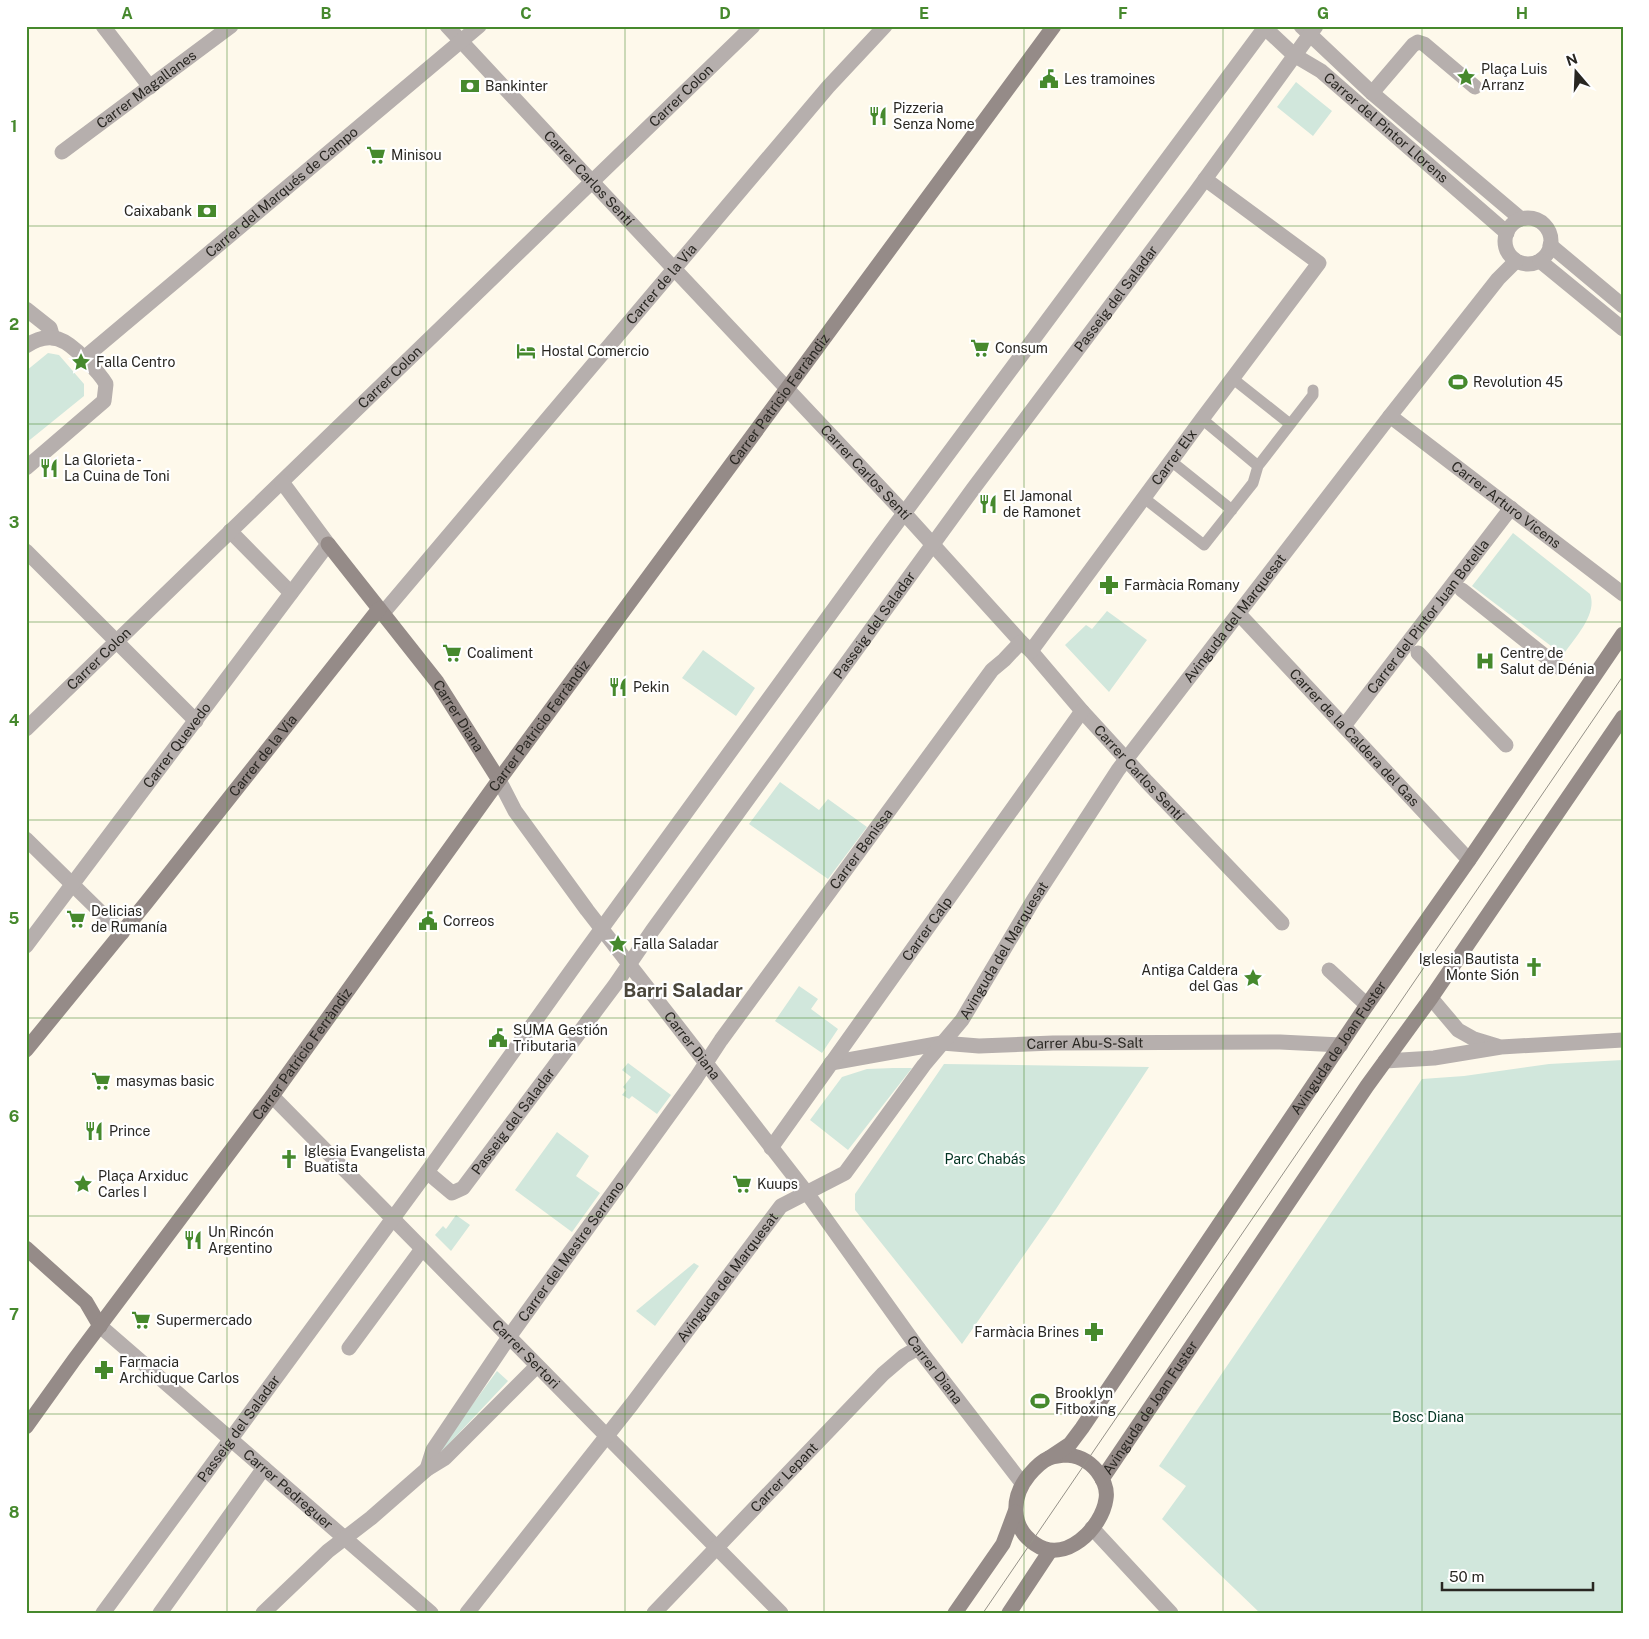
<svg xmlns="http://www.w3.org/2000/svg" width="1649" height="1639" viewBox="0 0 1649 1639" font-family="'Public Sans',sans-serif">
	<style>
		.green { fill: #d1e7dc }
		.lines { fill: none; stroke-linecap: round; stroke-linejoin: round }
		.lane { stroke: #b6afad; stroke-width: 11 }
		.street { stroke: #b6afad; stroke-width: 15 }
		.secondary { stroke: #958b88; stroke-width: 15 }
		.tram { stroke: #959188; stroke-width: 1 }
		.grid { fill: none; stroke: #46892d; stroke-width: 1; stroke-opacity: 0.55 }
		.labels { text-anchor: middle; stroke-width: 4.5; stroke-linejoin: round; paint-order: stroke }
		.poi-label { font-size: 14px; fill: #292722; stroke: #fff; text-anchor: start }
		.street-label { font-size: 14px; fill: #292722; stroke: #fff }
		.park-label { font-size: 14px; fill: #023422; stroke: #fff }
		.district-label { font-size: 19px; font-weight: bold; fill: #4b473b; stroke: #fff }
		.neatline { fill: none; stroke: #46892d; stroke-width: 2 }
		.grid-label { font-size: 16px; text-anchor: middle; font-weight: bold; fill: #46892d }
	</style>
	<rect width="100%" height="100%" fill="#fef9eb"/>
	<path class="green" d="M1296,82L1332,111L1313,136L1277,107Z
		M48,353L59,355L84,384V396L26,443V371Z
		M1513,533L1590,594C1598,614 1574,639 1563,655L1472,586Z
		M1107,611L1147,640L1109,692L1065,645L1086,625L1092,629Z
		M703,650L755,688L736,716L682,678Z
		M780,782L819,810L828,799L867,827L828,879L749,824Z
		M799,986L818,999L811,1009L838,1029L822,1053L775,1021Z
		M1623,1060V1613H1260L1162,1519L1186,1486L1159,1466L1422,1079L1464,1076L1549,1064Z
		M628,1063L671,1095L657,1114L632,1096L629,1099L622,1095L626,1090L623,1087L631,1077L622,1070Z
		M944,1064L1149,1067L1056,1209L962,1344L855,1210V1194Z
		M893,1068H912L848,1150L810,1120L842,1077L867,1069Z
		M557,1132L589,1156L576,1176L600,1193L572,1232L515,1190Z
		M456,1215L470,1225L451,1251L435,1235L443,1226L446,1229Z
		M694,1263L699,1266L655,1326L636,1311Z
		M497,1371L508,1381L442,1451L439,1450Z"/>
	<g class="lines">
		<path class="lane" d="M1232,378L1290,424
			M1202,419L1258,466
			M1171,461L1232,510
			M1144,498L1204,545L1253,483L1258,466L1313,395V390"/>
		<g class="street">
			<path d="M103,26L150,87"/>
			<path id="s1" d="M447,26L581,170L905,514L1021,642L1031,651L1082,711L1147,782L1282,923"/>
			<path id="s2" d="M1263,26L1294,55L1321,71L1507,233"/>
			<path d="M1301,26L1372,93L1521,219"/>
			<path d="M1372,93L1413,45L1418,42L1424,44L1475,87"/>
			<path id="s3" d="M62,152L231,26"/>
			<circle cx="1528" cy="241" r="23"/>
			<path d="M1550,245L1623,306"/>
			<path d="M1540,261L1623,329"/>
			<path d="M26,309L50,328L53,338"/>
			<path d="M26,346C51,329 67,340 85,359C93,367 101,375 106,384L104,401L26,468"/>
			<path id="s4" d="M84,358L479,26"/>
			<path id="s5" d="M1390,416L1623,594"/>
			<path d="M230,531L291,593"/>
			<path d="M26,551L196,721"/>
			<path d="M1462,590L1560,668"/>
			<path id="s6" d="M383,613L828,87L885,26"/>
			<path id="s7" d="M1239,614L1469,860"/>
			<path id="s8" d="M1031,651L1202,419L1319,263L1205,179"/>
			<path d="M1418,653L1506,745"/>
			<path id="s9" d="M1344,726L1511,508"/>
			<path id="s10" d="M26,729L753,26"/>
			<path id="s11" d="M499,780L515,811L587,910L807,1193L918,1348L1022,1483"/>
			<path d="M26,839L122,933"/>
			<path id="s12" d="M26,946L328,544L282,482"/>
			<path d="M1329,970L1367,1005"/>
			<path d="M1431,998L1458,1030L1474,1039L1497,1046"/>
			<path d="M1385,1061L1434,1058L1501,1047L1623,1040"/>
			<path id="s13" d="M831,1063L942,1043L979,1046L1053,1043L1280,1042L1341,1045"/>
			<path id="s14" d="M272,1096L781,1613"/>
			<path id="s15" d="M771,1148L1082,711"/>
			<path id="s16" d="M427,1172L452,1193L463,1188L615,985L652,931L973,489L1195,193L1316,26"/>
			<path id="s17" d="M100,1326L431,1613"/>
			<path d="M349,1348L422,1249"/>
			<path id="s18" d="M427,1469L433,1450L509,1337L696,1078L721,1040L992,670L1004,660L1021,642"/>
			<path d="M1092,1528L1171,1613"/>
			<path id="s19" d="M103,1613L427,1172L581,957L882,543L1266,26"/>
			<path d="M160,1613L264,1468"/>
			<path d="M263,1613L328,1551L371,1518L427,1469L445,1458L537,1366"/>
			<path id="s20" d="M467,1613L632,1404L781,1206L845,1173L924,1065L962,1020L1034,899L1118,770L1390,416L1498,279L1516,261"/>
			<path id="s21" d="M654,1613L883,1374L904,1356L918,1348"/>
		</g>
		<g class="secondary">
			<path id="s22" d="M328,544L437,682L499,780"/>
			<path id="s23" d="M26,1050L146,903L379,609"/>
			<path d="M26,1248L86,1302L100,1326"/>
			<path id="s24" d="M26,1427L74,1360L272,1096L499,780L1054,26"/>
			<path d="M1064,1455C1078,1455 1088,1460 1097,1471C1103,1479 1108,1488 1106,1499C1102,1528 1065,1565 1035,1544C1010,1527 1011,1497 1029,1475C1034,1469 1042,1461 1049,1458C1054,1456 1059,1456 1064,1455Z"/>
			<path id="s25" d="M1049,1458L1070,1444L1082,1428L1367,1005L1469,860L1623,634"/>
			<path id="s26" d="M1102,1479L1367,1086L1431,998L1623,717"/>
			<path d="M955,1613L1003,1544L1015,1512"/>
			<path d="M1009,1613L1050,1551"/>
		</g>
		<path class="tram" d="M983,1613L1623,676"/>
	</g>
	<path class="grid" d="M227,26V1613M426,26V1613M625,26V1613M824,26V1613M1024,26V1613M1223,26V1613M1422,26V1613M26,226H1623M26,424H1623M26,622H1623M26,820H1623M26,1018H1623M26,1216H1623M26,1414H1623"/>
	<defs>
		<g id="sight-bare" transform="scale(1.5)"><path d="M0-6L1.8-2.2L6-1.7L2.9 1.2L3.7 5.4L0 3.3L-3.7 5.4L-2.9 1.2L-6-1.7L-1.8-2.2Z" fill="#46892d" stroke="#fff" stroke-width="2.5" paint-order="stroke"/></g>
		<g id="civic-bare" transform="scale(1.5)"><path d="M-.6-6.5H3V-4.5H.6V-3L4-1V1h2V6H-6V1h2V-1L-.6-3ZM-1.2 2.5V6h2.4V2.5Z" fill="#46892d" stroke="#fff" stroke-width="2.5" paint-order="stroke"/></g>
		<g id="bank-bare" transform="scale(1.5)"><path d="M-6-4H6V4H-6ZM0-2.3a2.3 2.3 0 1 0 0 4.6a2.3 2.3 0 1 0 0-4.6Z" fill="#46892d" stroke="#fff" stroke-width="2.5" paint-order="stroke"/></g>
		<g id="restaurant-bare" transform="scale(1.5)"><path d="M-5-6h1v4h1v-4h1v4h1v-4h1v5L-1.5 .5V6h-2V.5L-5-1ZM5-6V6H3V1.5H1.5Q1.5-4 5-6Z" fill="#46892d" stroke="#fff" stroke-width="2.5" paint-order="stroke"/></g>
		<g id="supermarket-bare" transform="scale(1.5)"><path d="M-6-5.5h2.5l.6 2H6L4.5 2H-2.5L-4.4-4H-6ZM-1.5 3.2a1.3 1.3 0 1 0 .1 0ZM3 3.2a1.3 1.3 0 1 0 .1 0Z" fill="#46892d" stroke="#fff" stroke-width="2.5" paint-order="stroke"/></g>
		<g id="hotel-bare" transform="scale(1.5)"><path d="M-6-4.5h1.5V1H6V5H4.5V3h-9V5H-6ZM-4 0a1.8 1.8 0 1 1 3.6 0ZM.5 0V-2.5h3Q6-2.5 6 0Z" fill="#46892d" stroke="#fff" stroke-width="2.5" paint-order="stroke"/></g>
		<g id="stadium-bare" transform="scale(1.5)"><path d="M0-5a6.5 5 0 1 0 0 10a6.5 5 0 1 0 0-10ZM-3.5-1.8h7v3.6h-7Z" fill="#46892d" stroke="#fff" stroke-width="2.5" paint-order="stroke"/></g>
		<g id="pharmacy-bare" transform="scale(1.5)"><path d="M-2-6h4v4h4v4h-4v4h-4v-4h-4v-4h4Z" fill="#46892d" stroke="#fff" stroke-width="2.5" paint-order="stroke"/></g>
		<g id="hospital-bare" transform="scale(1.5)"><path d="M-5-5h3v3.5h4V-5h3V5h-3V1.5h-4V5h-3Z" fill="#46892d" stroke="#fff" stroke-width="2.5" paint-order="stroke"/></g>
		<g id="church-bare" transform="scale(1.5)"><path d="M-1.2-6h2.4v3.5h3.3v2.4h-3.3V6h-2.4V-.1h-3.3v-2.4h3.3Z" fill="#46892d" stroke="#fff" stroke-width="2.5" paint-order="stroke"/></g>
	</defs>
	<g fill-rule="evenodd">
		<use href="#sight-bare" x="1466" y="77"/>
		<use href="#civic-bare" x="1049" y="79"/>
		<use href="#bank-bare" x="470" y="86"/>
		<use href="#restaurant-bare" x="878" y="116"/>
		<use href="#supermarket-bare" x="376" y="155"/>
		<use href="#bank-bare" x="207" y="211"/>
		<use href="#supermarket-bare" x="980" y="348"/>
		<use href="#hotel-bare" x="526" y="351"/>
		<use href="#sight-bare" x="81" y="362"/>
		<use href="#stadium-bare" x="1458" y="382"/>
		<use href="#restaurant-bare" x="49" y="468"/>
		<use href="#restaurant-bare" x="988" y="504"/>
		<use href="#pharmacy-bare" x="1109" y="585"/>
		<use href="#supermarket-bare" x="452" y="653"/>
		<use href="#hospital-bare" x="1485" y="661"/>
		<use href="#restaurant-bare" x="618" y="687"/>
		<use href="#supermarket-bare" x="76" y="919"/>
		<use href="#civic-bare" x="428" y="921"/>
		<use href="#sight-bare" x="618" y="944"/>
		<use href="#church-bare" x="1534" y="967"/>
		<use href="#sight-bare" x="1253" y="978"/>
		<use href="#civic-bare" x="498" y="1038"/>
		<use href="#supermarket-bare" x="101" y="1081"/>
		<use href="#restaurant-bare" x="94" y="1131"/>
		<use href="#church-bare" x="289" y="1159"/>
		<use href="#sight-bare" x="83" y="1184"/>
		<use href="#supermarket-bare" x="742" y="1184"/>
		<use href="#restaurant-bare" x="193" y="1240"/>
		<use href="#supermarket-bare" x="141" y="1320"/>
		<use href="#pharmacy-bare" x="1094" y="1332"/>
		<use href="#pharmacy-bare" x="104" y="1370"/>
		<use href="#stadium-bare" x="1040" y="1401"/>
	</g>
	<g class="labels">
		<g class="poi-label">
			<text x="1481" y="74">Plaça Luis<tspan x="1481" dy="16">Arranz</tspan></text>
			<text x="1064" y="84">Les tramoines</text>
			<text x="485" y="91">Bankinter</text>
			<text x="893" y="113">Pizzeria<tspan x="893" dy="16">Senza Nome</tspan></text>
			<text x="391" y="160">Minisou</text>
			<text x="192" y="216" text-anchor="end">Caixabank</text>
			<text x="995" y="353">Consum</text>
			<text x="541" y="356">Hostal Comercio</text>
			<text x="96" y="367">Falla Centro</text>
			<text x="1473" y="387">Revolution 45</text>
			<text x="64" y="465">La Glorieta -<tspan x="64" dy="16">La Cuina de Toni</tspan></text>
			<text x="1003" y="501">El Jamonal<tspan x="1003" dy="16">de Ramonet</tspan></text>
			<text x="1124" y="590">Farmàcia Romany</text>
			<text x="467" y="658">Coaliment</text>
			<text x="1500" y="658">Centre de<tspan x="1500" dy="16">Salut de Dénia</tspan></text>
			<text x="633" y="692">Pekin</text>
			<text x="91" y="916">Delicias<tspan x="91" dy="16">de Rumanía</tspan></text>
			<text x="443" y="926">Correos</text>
			<text x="633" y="949">Falla Saladar</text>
			<text x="1519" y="964" text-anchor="end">Iglesia Bautista<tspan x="1519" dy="16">Monte Sión</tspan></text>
			<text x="1238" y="975" text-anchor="end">Antiga Caldera<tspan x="1238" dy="16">del Gas</tspan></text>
			<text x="513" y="1035">SUMA Gestión<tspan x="513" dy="16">Tributaria</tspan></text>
			<text x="116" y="1086">masymas basic</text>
			<text x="109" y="1136">Prince</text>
			<text x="304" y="1156">Iglesia Evangelista<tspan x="304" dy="16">Buatista</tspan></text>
			<text x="98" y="1181">Plaça Arxiduc<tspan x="98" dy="16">Carles I</tspan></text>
			<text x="757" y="1189">Kuups</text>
			<text x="208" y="1237">Un Rincón<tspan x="208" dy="16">Argentino</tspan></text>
			<text x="156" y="1325">Supermercado</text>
			<text x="1079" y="1337" text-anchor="end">Farmàcia Brines</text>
			<text x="119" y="1367">Farmacia<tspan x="119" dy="16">Archiduque Carlos</tspan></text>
			<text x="1055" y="1398">Brooklyn<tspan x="1055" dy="16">Fitboxing</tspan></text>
		</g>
		<g class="street-label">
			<text dy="5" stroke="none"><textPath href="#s3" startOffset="105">Carrer Magallanes</textPath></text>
			<text dy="5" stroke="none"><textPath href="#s10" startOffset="911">Carrer Colon</textPath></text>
			<text dy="5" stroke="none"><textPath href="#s2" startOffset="160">Carrer del Pintor Llorens</textPath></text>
			<text dy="5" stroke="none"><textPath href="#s1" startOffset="208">Carrer Carlos Sentí</textPath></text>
			<text dy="5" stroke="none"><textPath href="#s4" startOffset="258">Carrer del Marqués de Campo</textPath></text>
			<text dy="5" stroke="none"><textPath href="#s6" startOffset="431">Carrer de la Via</textPath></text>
			<text dy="5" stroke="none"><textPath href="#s16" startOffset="1148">Passeig del Saladar</textPath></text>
			<text dy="5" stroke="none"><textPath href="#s10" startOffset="506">Carrer Colon</textPath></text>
			<text dy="5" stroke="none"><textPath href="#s24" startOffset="1274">Carrer Patricio Ferràndiz</textPath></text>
			<text dy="5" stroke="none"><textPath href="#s8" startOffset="241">Carrer Elx</textPath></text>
			<text dy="5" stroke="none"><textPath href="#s1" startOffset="612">Carrer Carlos Sentí</textPath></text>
			<text dy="5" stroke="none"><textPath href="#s5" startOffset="146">Carrer Arturo Vicens</textPath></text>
			<text dy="5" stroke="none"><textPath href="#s9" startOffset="138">Carrer del Pintor Juan Botella</textPath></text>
			<text dy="5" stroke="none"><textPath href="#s20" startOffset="1265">Avinguda del Marquesat</textPath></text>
			<text dy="5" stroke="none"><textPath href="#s16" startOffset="742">Passeig del Saladar</textPath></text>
			<text dy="5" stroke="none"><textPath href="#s10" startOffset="101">Carrer Colon</textPath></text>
			<text dy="5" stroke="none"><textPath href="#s22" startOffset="216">Carrer Diana</textPath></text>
			<text dy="5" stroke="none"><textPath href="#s24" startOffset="869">Carrer Patricio Ferràndiz</textPath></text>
			<text dy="5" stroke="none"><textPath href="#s7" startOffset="169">Carrer de la Caldera del Gas</textPath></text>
			<text dy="5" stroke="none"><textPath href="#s12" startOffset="251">Carrer Quevedo</textPath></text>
			<text dy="5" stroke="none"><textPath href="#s23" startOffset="378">Carrer de la Via</textPath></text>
			<text dy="5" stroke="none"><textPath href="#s1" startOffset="1018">Carrer Carlos Sentí</textPath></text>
			<text dy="5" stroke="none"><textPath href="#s18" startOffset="758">Carrer Benissa</textPath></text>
			<text dy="5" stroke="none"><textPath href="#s15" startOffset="269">Carrer Calp</textPath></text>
			<text dy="5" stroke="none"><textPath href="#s20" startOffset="860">Avinguda del Marquesat</textPath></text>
			<text dy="5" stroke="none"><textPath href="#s13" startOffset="256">Carrer Abu-S-Salt</textPath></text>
			<text dy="5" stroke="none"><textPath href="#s11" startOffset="329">Carrer Diana</textPath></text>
			<text dy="5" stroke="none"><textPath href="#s25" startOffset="504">Avinguda de Joan Fuster</textPath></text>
			<text dy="5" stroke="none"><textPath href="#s24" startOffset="464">Carrer Patricio Ferràndiz</textPath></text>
			<text dy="5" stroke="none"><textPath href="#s16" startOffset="128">Passeig del Saladar</textPath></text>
			<text dy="5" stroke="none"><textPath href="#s18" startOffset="262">Carrer del Mestre Serrano</textPath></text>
			<text dy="5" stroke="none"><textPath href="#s20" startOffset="425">Avinguda del Marquesat</textPath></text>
			<text dy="5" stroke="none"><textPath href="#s14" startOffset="362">Carrer Sertori</textPath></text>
			<text dy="5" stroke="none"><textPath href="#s11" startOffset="734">Carrer Diana</textPath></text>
			<text dy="5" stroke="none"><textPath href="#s26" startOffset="86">Avinguda de Joan Fuster</textPath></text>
			<text dy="5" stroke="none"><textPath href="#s19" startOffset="229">Passeig del Saladar</textPath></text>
			<text dy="5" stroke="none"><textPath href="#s21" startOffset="188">Carrer Lepant</textPath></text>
			<text dy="5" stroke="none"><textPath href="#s17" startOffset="249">Carrer Pedreguer</textPath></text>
		</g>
		<g class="park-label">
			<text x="985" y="1164">Parc Chabás</text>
			<text x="1428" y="1422">Bosc Diana</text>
		</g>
		<g class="district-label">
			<text x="683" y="997">Barri Saladar</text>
		</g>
	</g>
	<rect width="1649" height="1639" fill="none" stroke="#ffffff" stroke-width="55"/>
	<g transform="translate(1576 72) rotate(341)" stroke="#ffffff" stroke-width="4" paint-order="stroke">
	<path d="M0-4L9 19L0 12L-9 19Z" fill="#292722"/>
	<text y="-8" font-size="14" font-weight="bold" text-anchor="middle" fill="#292722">N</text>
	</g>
	<path d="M1442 1582v8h151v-8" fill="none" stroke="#292722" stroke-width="2.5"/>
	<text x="1449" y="1582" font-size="15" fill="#292722" stroke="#ffffff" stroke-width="4" paint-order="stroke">50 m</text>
	<rect x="28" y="28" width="1594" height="1584" class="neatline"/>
	<g class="grid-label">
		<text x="127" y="19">A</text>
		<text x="326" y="19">B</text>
		<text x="526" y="19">C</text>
		<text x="725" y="19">D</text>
		<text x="924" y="19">E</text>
		<text x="1123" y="19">F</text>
		<text x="1323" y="19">G</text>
		<text x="1522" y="19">H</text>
		<text x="14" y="132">1</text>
		<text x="14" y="330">2</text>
		<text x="14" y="528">3</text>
		<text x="14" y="726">4</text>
		<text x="14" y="924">5</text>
		<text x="14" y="1122">6</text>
		<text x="14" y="1320">7</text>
		<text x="14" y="1518">8</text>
	</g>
</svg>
